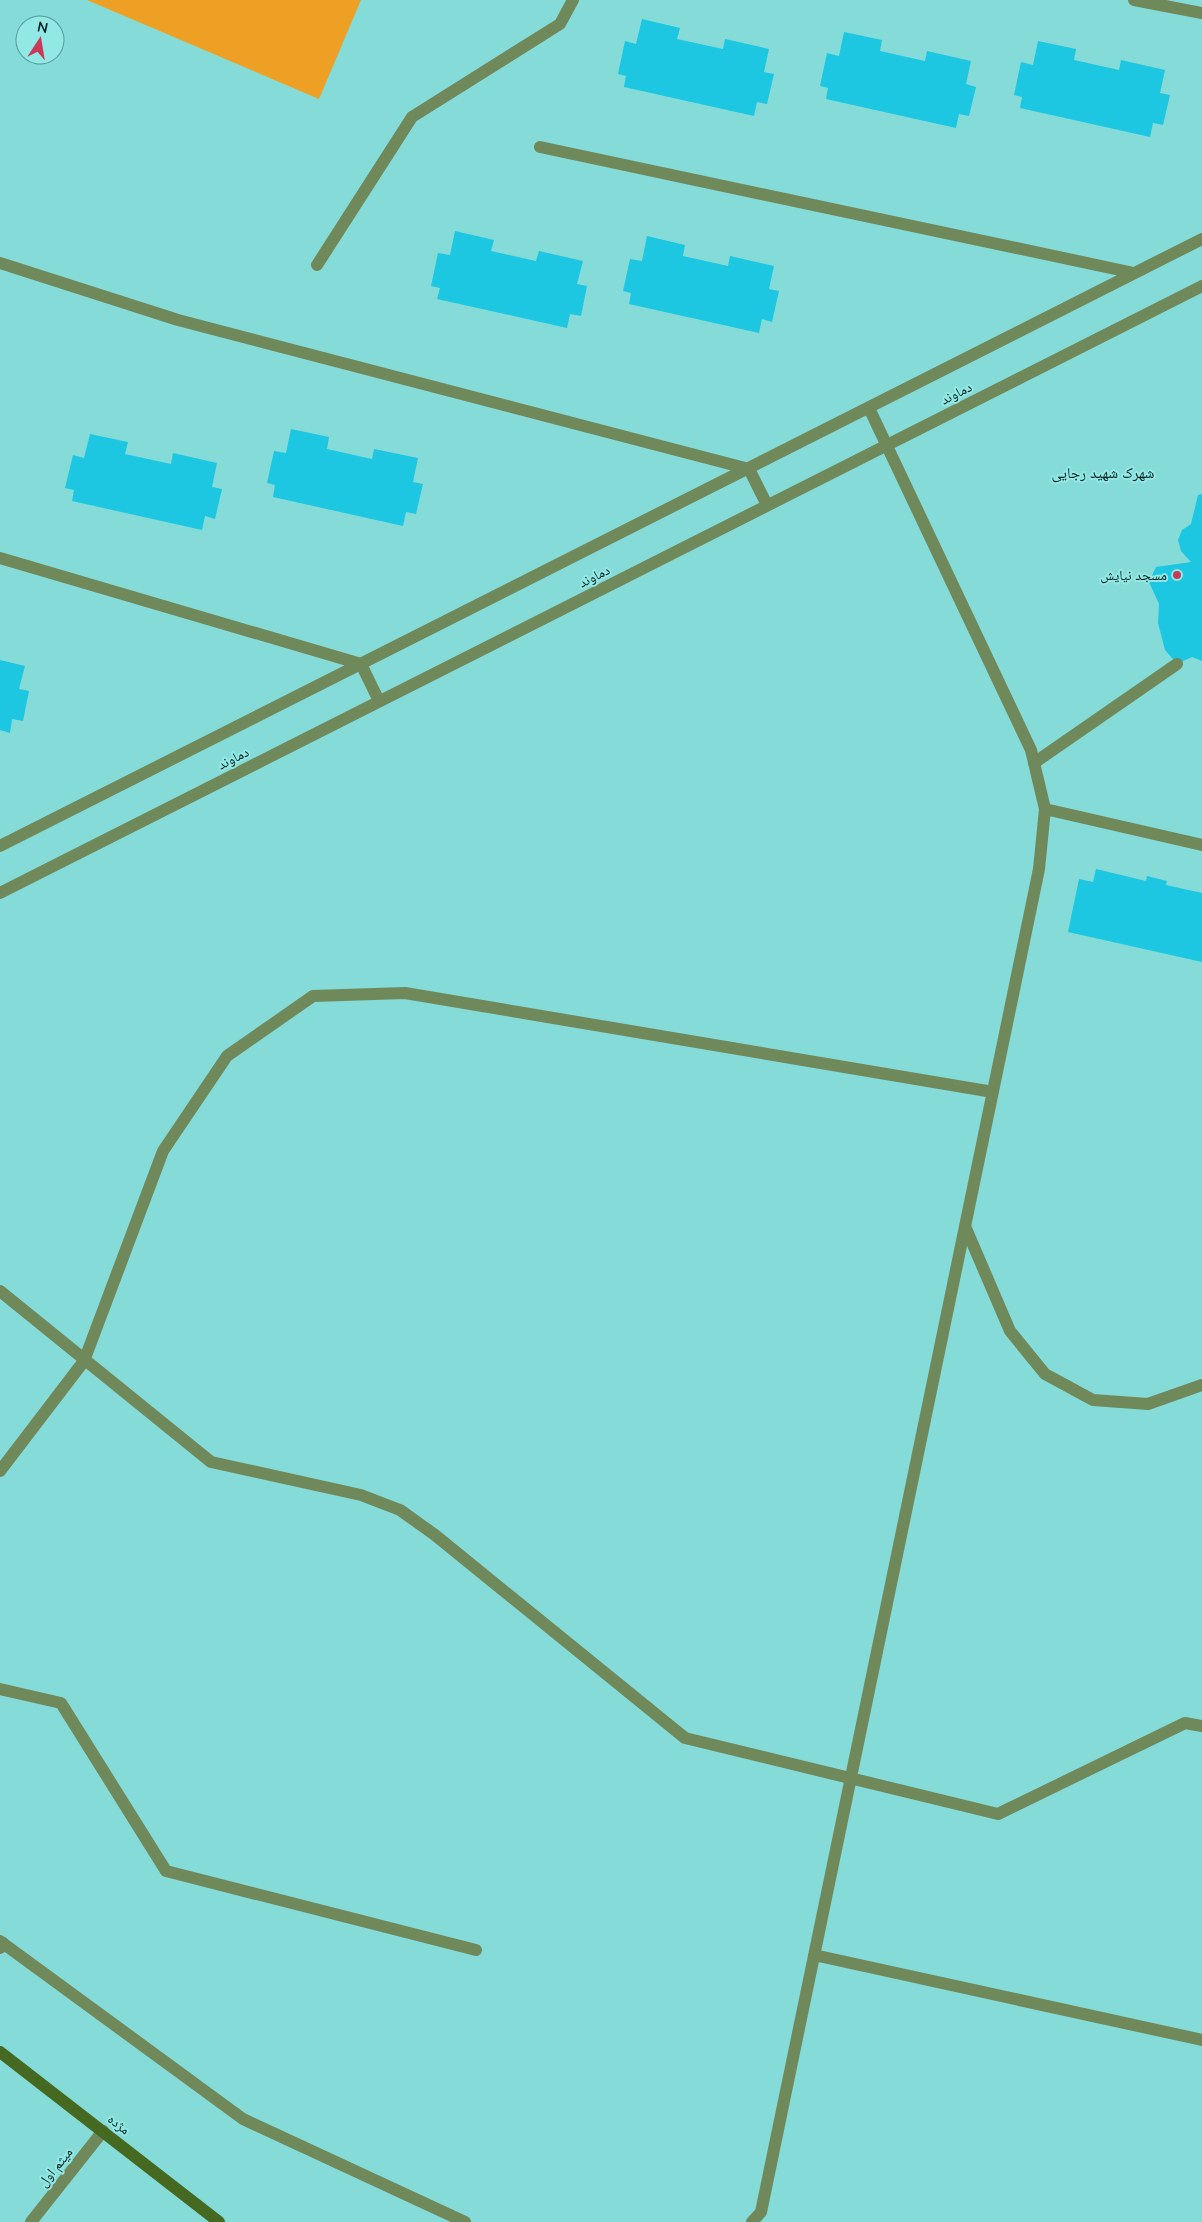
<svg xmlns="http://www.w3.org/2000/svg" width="1202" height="2222" viewBox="0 0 1202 2222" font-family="Mulish,'Noto Naskh Arabic',sans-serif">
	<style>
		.grass { fill: #eea024 }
		.building { fill: #1dc7e2 }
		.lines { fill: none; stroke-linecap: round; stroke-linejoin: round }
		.service { stroke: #70895b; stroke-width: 12 }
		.minor { stroke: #70895b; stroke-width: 12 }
		.tertiary { stroke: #70895b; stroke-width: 12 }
		.secondary { stroke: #456920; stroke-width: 12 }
		.poi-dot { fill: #c8395a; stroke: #92e8e4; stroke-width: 2 }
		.labels { text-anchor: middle; stroke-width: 4; stroke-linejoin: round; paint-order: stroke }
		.street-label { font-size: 14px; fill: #002221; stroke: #92e8e4 }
		.poi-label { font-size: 14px; fill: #002221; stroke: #92e8e4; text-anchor: end }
		.neighbourhood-label { font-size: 15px; fill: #002221; stroke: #92e8e4 }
	</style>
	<rect width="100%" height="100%" fill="#85dbd7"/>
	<path class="grass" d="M87,0H361L319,99Z"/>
	<path class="building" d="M642,19L680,28L677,39L723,49L725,39L769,49L764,72L774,74L767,104L757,102L754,116L624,87L626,76L618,74L625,41L636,44Z
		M844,32L882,40L880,51L925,61L927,51L971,61L966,84L976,87L969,116L959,114L956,128L826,99L828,88L820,86L827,53L839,56Z
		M1038,41L1076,49L1074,60L1119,70L1121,60L1165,70L1160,93L1170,95L1163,125L1153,123L1150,137L1020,108L1022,97L1014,95L1021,62L1033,65Z
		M455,231L494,240L491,251L536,261L539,251L583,261L577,284L587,286L581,316L570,314L567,328L437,299L440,288L431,286L438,253L450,255Z
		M647,236L685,245L683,256L728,266L730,256L774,266L769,289L779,291L772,322L762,319L759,333L629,304L631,293L623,291L630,259L642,261Z
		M291,429L329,437L327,449L372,459L374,449L418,458L413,482L423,484L416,514L406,512L403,526L273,497L275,485L267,483L274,451L286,453Z
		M90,434L128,442L125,454L171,464L173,453L217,463L212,487L222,489L215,519L205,516L202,530L72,501L74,490L65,488L73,455L84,458Z
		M1202,494V661L1192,657L1177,664L1165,650L1158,623L1159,604L1149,582L1156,567L1191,562L1181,551L1178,540L1182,530L1191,524L1198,495Z
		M0,660L25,666L19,689L29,691L23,721L12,719L10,733L0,730Z
		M1096,869L1146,881L1147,876L1167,881L1166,885L1202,893V962L1068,932L1079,879L1093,882Z"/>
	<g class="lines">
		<path class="service" d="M1034,763L1177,664"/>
		<path class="minor" d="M1134,0L1202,13
			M540,147L1134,273
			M0,263L178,320L749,469L767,505
			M317,265L412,117L560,24L573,0
			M0,558L361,664L379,701
			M1045,809L1202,845
			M0,846L1202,239
			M0,893L1202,286
			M965,1226L1010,1331L1045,1374L1093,1400L1148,1404L1202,1385
			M0,1291L211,1462L361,1495L400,1510L435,1535L685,1738L998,1814L1185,1723L1202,1726
			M0,1471L84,1361L163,1151L227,1056L313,996L405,993L993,1092
			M0,1689L61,1703L166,1871L476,1950
			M0,1941L243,2119L465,2222
			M814,1955L1202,2040
			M31,2222L103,2131
			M752,2222L761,2212L1039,869L1045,809L1031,750L869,408"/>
		<path class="tertiary" d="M0,1948L3,1943"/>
		<path class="secondary" d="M0,2052L219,2222"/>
	</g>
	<circle class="poi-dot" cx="1177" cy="575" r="5"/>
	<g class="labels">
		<g class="street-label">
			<text transform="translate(956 393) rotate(-27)" y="5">دماوند</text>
			<text transform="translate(594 576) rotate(-27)" y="5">دماوند</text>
			<text transform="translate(233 758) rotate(-27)" y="5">دماوند</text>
			<text transform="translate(119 2124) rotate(38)" y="5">مژده</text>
			<text transform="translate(55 2167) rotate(-51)" y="5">میثم اول</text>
		</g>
		<g class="poi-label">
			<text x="1167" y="580">مسجد نیایش</text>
		</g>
		<g class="neighbourhood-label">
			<text x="1103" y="478">شهرک شهید رجایی</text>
		</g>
	</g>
	<g transform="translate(40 40) rotate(12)"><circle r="24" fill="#92e8e4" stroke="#589996"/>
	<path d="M0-4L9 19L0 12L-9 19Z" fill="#c8395a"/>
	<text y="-8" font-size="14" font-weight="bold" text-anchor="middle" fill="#002221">N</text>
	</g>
</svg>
